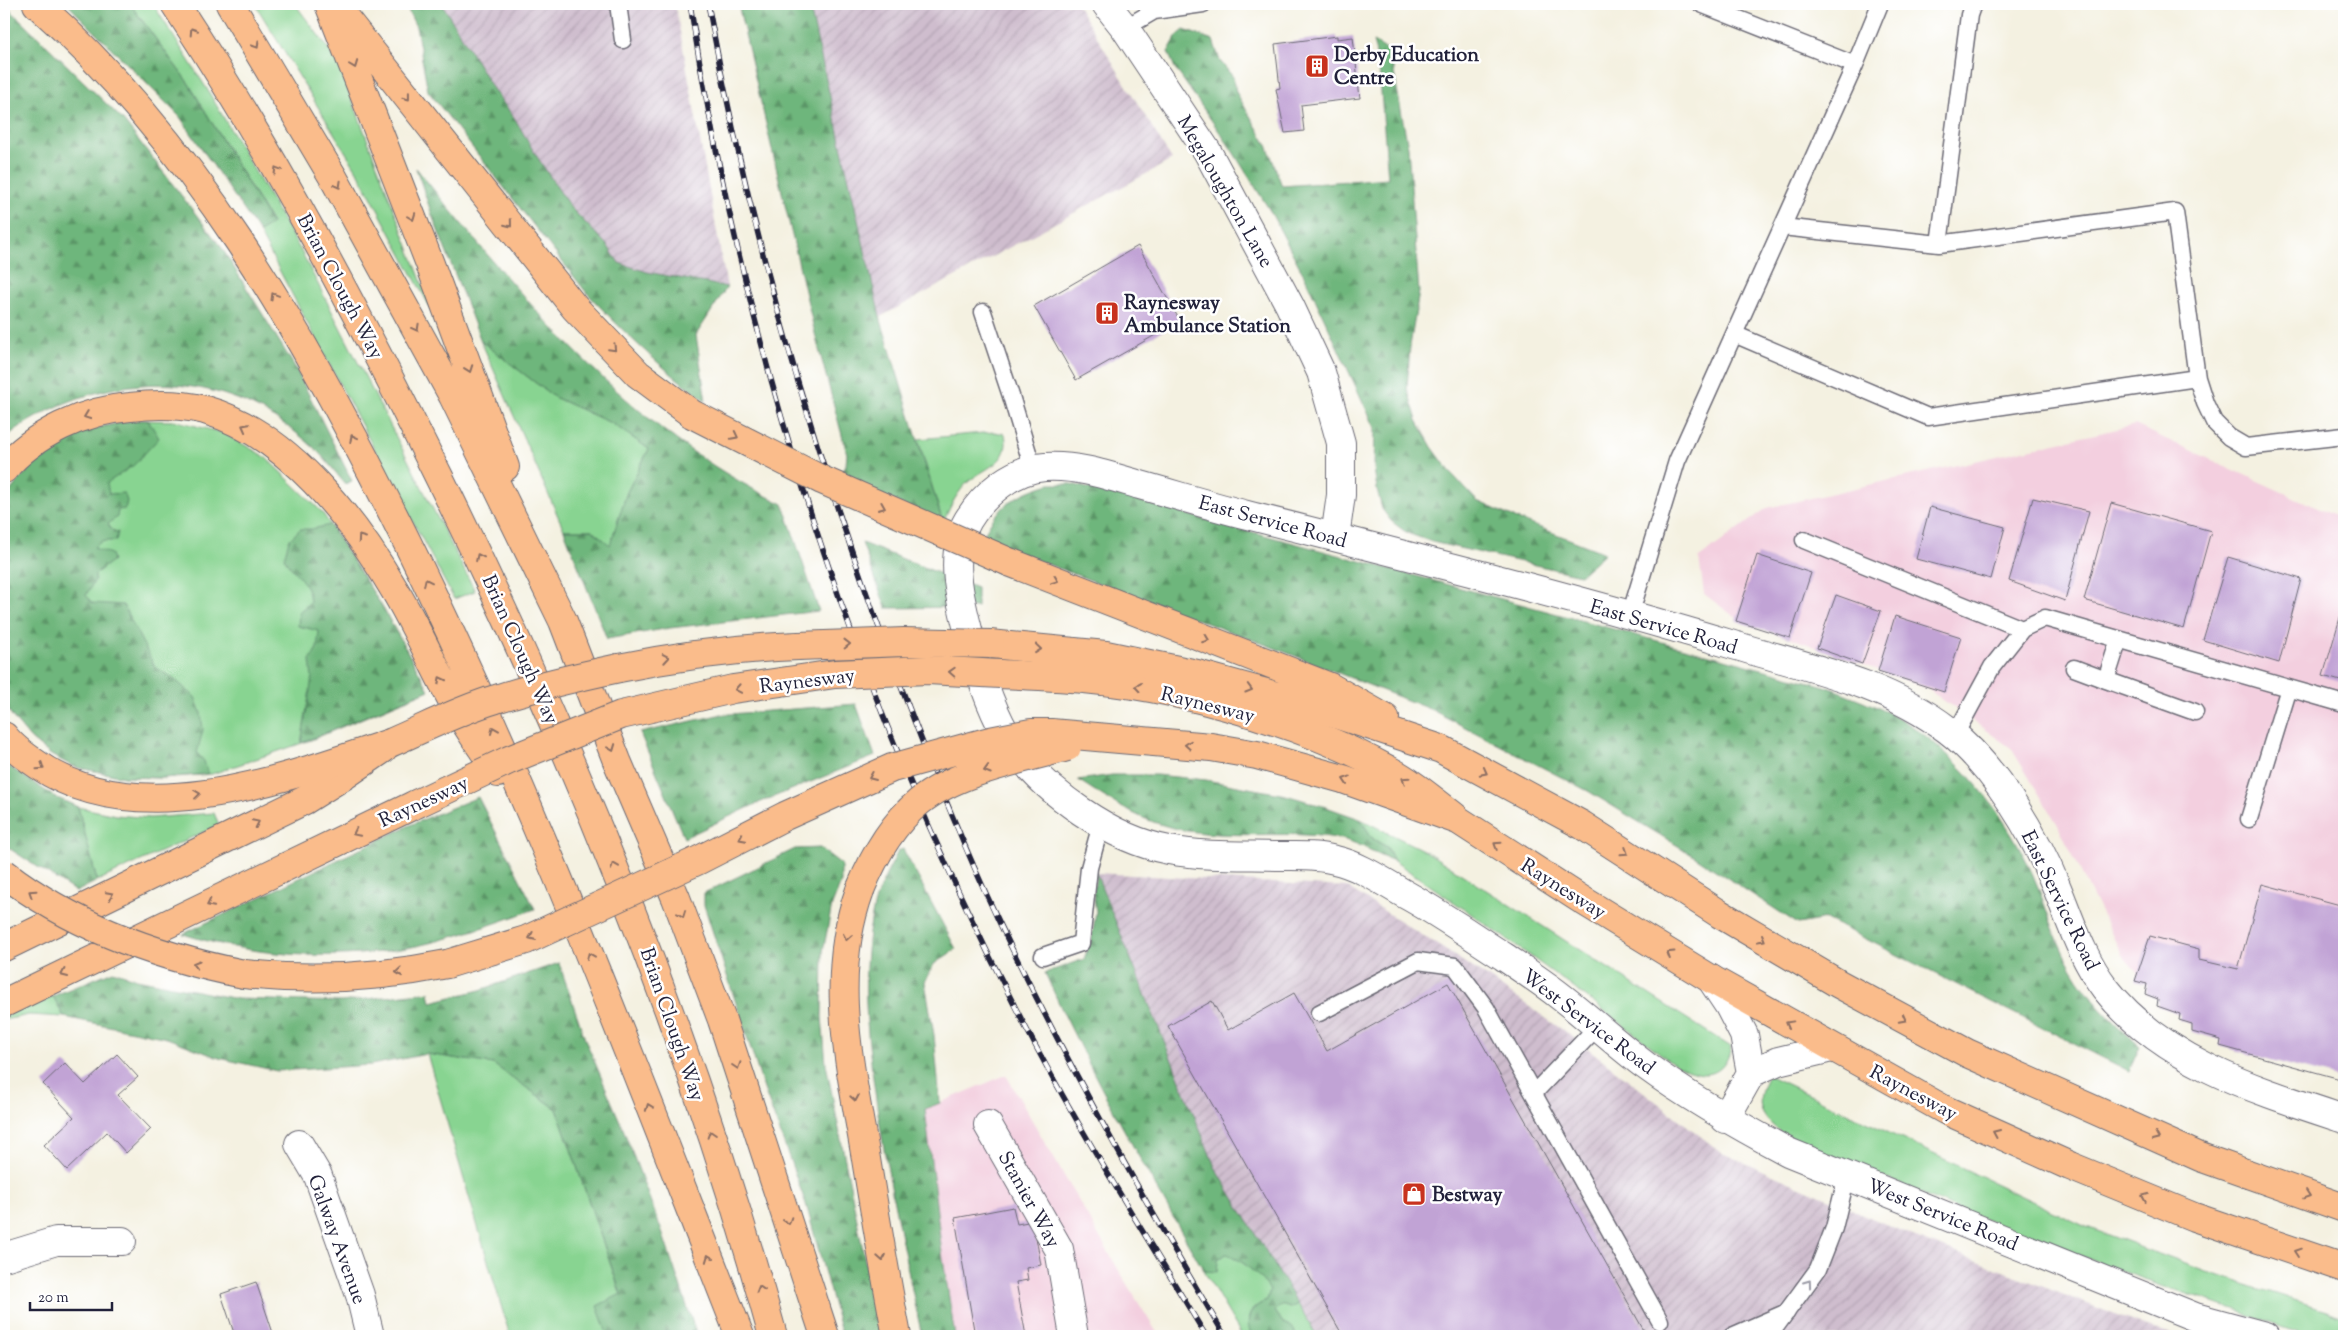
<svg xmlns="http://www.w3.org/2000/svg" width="2348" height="1340" viewBox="0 0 2348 1340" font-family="'Sorts Mill Goudy',serif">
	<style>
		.built { fill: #f3cfdf }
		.industrial { fill: url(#industrial-furrows) }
		.grass { fill: #88d491; stroke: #557b66 }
		.forest { fill: url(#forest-firs); stroke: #486c5b }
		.building { fill: #c1a3d5 }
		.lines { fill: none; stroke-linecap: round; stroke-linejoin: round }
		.lane-casing { stroke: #6c6a75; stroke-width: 19 }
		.street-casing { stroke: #6c6a75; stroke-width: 30 }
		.primary-casing { stroke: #6c6a75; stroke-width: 30 }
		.highway-casing { stroke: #6c6a75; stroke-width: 30 }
		.lane { stroke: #fff; stroke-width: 16 }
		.street { stroke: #fff; stroke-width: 28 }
		.primary { stroke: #fabc8b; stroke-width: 28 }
		.highway { stroke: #fabc8b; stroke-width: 28 }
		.rail-casing { stroke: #22223b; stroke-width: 5.5 }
		.rail { stroke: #fff; stroke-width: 4; stroke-dasharray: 11; stroke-linecap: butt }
		.primary-bridge-casing { stroke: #6c6a75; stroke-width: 30; stroke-linecap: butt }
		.highway-bridge-casing { stroke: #6c6a75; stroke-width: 30; stroke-linecap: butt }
		.primary-bridge { stroke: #fabc8b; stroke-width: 28 }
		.highway-bridge { stroke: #fabc8b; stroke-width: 28 }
		.oneway { stroke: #8e6f63 }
		.oneway2 { stroke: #9c9ca7 }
		.labels { text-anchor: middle; stroke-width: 5; stroke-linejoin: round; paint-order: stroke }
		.poi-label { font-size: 20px; font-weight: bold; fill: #22223b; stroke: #fff; text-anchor: start }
		.street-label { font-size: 20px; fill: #22223b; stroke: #fff }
	</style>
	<defs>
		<pattern id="industrial-furrows" width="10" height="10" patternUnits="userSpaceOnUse" patternTransform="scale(1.25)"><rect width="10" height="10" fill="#cfbdce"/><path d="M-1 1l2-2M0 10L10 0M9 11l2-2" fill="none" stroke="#b1a2b2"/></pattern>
		<pattern id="forest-firs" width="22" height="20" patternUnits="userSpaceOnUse" patternTransform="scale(1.25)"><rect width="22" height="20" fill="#6eb67b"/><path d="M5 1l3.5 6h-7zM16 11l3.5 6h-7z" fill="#5a9466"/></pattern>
	</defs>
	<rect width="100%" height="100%" fill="#fff"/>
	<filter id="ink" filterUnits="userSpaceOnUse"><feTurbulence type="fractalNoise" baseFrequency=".02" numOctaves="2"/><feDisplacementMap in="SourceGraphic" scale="10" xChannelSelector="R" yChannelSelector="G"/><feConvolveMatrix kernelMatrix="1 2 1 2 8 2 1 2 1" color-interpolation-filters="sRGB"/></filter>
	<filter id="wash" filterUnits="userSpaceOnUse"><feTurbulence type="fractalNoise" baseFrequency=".0096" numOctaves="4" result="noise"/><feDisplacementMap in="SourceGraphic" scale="20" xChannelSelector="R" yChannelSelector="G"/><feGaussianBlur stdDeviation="1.12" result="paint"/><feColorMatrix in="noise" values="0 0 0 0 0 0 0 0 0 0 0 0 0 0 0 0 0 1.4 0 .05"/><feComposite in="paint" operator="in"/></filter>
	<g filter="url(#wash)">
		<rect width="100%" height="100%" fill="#f4f1e1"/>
		<path class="built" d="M2135,425L2344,520V1081L2251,1047L2167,1005L2122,955L2058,825L2011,748L1926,688L1735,617L1704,594L1699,558L1767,508Z
			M1006,1075L1125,1281L1159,1336H955L941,1246L925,1109Z"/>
		<path class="industrial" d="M405,4H675L727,287L647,272L563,245Z
			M809,4H1077L1172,160L880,317Z
			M1096,873L1347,887L1484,975L1577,1040L1722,1153L1913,1236L2144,1326L2180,1336H1317L1215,1167Z"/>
		<path class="grass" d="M130,4H153L207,89L301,251L475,591L454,599L259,232L272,223L189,84Z
			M255,4H295L337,60L435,317L359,174Z
			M481,341L554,397L613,424L649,449L627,492L610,546L592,530H564Z
			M136,420L177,421L223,433L264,456L322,512L380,603L429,690L311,740L212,774L163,778L124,777L75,767L51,755L31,739L4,704V501C19,475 48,449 75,436C94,427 115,424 136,420Z
			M994,432L1005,434C1012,465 982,467 965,485C955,496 949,509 943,523L918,439Z
			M78,807L116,815L150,818L214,813L219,825L97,881Z
			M1360,819L1427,852L1731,1047C1723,1084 1695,1077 1670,1061C1580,991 1489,925 1394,861L1387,847L1373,839Z
			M53,996L64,1017L29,1015L4,1020V1016Z
			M427,1054L493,1064L557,1109L621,1295L598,1306L608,1336H510Z
			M1768,1075L2084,1226L2207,1272L2344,1316V1336H2308L2107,1266L1960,1210L1787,1136C1760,1119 1753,1105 1768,1075Z
			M1226,1254C1239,1257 1264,1279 1270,1291L1267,1301C1250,1306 1244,1320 1252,1336H1242L1204,1271H1217L1218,1260Z
			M1298,1304L1317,1336H1296C1294,1328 1291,1325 1283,1323L1275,1311L1281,1305L1290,1308Z"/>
		<path class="forest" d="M4,4L123,120L222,248L295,367L352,481L345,484C335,472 325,458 313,447C245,385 162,369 76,399C58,405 14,426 4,441Z
			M67,4H130L189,84L272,224L259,232L180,117Z
			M405,4H442L493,89L515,119L534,152L570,207L607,245L619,263L647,272L727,287L696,335L706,401C662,369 623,332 586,292L428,91L416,27Z
			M738,4H809L880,317L943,523L839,476L846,465L847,454L817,342Z
			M1184,30L1213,40L1220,61L1233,77L1236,92L1267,145L1282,186L1388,178L1379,67L1373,41L1390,52L1408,147L1419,292L1410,346L1407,388L1417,420L1432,447L1452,474L1477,501L1510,516L1605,553L1580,575L1432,542L1407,533L1391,521L1382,509L1377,489L1374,468L1375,428L1305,277L1269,209L1230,147L1175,68L1168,52L1177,36Z
			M416,168C519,295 632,434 783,504L819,611L670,628L607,639L564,530H592L610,545L627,492L649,449L613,424L554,397L481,341L432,215Z
			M136,420H148L159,438L134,465L107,483L109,494L124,493L127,501L125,509L118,510L117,517L108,524L112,530L118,532L116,541C107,541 99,540 94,548L111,554L113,560L95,574V580L86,595L92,603L123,605L155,667L173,678L195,697L201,713L203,730L197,753L204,761L208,774L163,778L124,777L75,767L51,755L31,739L15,720L4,704V501C19,475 48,449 75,436C94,427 115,424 136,420Z
			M1050,484H1071L1104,492L1825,686C1859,699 1894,712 1923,734C1967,768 2003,813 2027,862C2044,896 2052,935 2071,967C2089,998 2113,1023 2140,1046L2129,1071L1826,919L1798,924L1683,849L1588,791L1432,710L1280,650L982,540C994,508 1017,493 1050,484Z
			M330,525L380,603L429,690L301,743L312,678L310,660L317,648L319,631L298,626L299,612L310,602C309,580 293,574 284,558L289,540L300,529H312Z
			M862,543L977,588V607L886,608Z
			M856,704L875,756L756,804L684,838L640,733L718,715Z
			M4,763L55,797L78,807L97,881L76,892L4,845Z
			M1112,775H1156L1206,780L1286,795L1326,807L1360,819L1373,839L1387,847L1394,861C1376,854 1356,841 1337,838C1280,829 1222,842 1166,826C1133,817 1106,798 1078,780Z
			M478,797L535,909C494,924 443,942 401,949C329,961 252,956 183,934L410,825Z
			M820,848L841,864V882L832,905L823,952L822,1017L826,1064L880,1336H842L806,1204L764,1089L704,905V893L795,849Z
			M903,849L956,949L934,964L925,982L934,1035L940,1103L925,1109L941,1246L955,1336H922C906,1262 890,1188 878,1113C868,1044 858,975 874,906C878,888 890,868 898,851Z
			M1096,873L1215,1167L1298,1304L1290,1308L1281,1305L1275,1311L1283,1323C1291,1325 1294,1328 1296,1336H1252C1244,1320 1249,1307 1267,1301L1270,1291C1264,1279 1239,1257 1226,1254L1218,1260L1217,1272L1204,1271C1148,1173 1091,1076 1045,973L1084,959L1092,937L1096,911L1093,894Z
			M559,963L585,1039L624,1131L661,1229L697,1336H608L597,1306L621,1294L557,1109L493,1064L427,1054L371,1065L277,1071L219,1058L167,1038L64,1017L53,996L113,971L137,979L238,999L341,1002L429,992L431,1002L480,990Z"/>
		<g id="blocks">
			<path class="building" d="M1337,36V39L1353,37L1360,98L1301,105L1304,131L1285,133L1276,89L1280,88L1275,44Z
				M1138,246L1180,321L1076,380L1034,306Z
				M2033,498L2089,511L2065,601L2009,581Z
				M2111,503L2211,531L2184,629L2084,600Z
				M1930,507L2005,527L1991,579L1916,559Z
				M1757,555L1811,573L1790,638L1736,621Z
				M2228,557L2301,579L2279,663L2203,640Z
				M1836,595L1881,611L1862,664L1817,648Z
				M2344,604V682L2323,676Z
				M1895,616L1961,637L1944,692L1878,671Z
				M2262,884L2344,906V1080L2220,1046L2221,1040L2192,1032V1024L2179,1020L2180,1014L2157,1006L2158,999L2145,994L2147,984L2135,981L2150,936L2199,949V960L2238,969Z
				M1448,983L1647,1336H1343L1168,1026L1212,1001L1228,1030L1294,993L1327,1051Z
				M117,1054L138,1077L118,1095L151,1129L126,1153L107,1132L67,1170L44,1145L74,1117L43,1084L65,1063L85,1084Z
				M1013,1207L1017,1224L1033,1221L1041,1265L1026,1268L1028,1280L1016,1282L1026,1336H975L955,1218Z
				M256,1282L274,1336H235L221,1294Z"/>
		</g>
	</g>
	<g filter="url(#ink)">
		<use href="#blocks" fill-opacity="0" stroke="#6c6a75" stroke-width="1"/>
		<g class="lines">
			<g class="lane-casing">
				<path id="lane" d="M618,4L623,40
					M1125,28L1154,11L1203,4
					M1855,65L1880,4
					M1782,227L1939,244L2175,212L2197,378L2205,403L2214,422L2229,437L2246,447L2344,436
					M1939,244L1969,15L1973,4
					M983,312L1011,396L1033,469
					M1734,334L1928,417L2197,378
					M1804,540L2022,629
					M1630,615L1677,461L1855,65L1701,4
					M2119,639L2106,680L2195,712
					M2074,668L2106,680
					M1955,735L1992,667L2022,629L2045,618L2344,704
					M2249,819L2289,688
					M1043,956L1081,943L1089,868L1101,824
					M1319,1013L1418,961L1455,966L1486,1008L1660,1321
					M1534,1093L1598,1026
					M1732,1336L1787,1312
					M1769,1336L1818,1269L1834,1228L1847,1175"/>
			</g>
			<g class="street-casing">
				<path id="street" d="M1106,4L1125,28L1207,151L1290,306L1321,372L1341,443V495L1335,537
					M1711,979L1729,1006L1744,1035L1751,1073
					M1725,1119L1751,1073L1778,1061L1832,1048
					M988,1125L1059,1249L1074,1336
					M299,1144L318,1176L360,1295L370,1336
					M4,1257L56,1241H122
					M2265,1336L2195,1317L1788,1152C1739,1126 1691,1099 1646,1066C1616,1044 1589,1018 1560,996C1542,982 1522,969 1503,956C1472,936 1442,915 1410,897C1386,884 1362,866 1335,860C1317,855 1298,856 1280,856C1244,855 1205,857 1169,850C1113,840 1043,792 1012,744C992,713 980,676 971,641C961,604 947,555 968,520C985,493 1013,469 1045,467C1078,465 1109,476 1140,485C1176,495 1211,506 1247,515C1408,556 1570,596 1730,644C1805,667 1884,681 1948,730C1994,765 2035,835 2057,888C2071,922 2082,958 2105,988C2162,1062 2259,1091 2344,1119"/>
			</g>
			<g class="primary-casing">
				<path id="primary" d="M1000,674C1056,677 1115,679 1170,692C1244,709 1320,732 1387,769C1412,782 1433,800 1455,817
					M4,947L305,800L345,775L383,749
					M4,1003L416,804"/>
			</g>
			<g class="highway-casing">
				<path id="highway" d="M37,4C196,145 298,326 393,514C527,780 631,1060 740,1336
					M175,4C275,156 360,317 440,479C576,755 692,1040 773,1336
					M230,4L333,177L453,396L563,621L617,761L676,898L722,1020L825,1336
					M329,4L430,264L505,467
					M344,17L575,308L638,374L692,414
					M4,469C33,434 85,410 130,407C155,404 181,404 205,410C287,433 353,519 394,589C415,624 432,663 452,700C465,725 483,749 498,773
					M1009,562L1330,687L1385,718
					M990,644L1106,655L1197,674L1302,703L1441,749L1582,825L1720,914L1839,984L1967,1053L2200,1157L2344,1208
					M619,668C678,656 737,648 798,646
					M1051,733L1211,747L1257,755L1343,779L1458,820L1582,900L1711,979L1945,1110L2070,1166L2194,1217L2344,1268
					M4,736C13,748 26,757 38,765C138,834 286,778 390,743
					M860,890C828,977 850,1064 865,1153C875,1214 885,1275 897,1336
					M244,974C312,981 379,978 447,964"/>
			</g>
			<use href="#lane" class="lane"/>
			<use href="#street" class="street"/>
			<use href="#primary" class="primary"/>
			<use href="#highway" class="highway"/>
			<g class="rail-casing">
				<path id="rail" d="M690,4C746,363 863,722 1034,1043C1087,1143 1148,1239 1206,1336
					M708,4C751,239 815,461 900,684C936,779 974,873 1019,963C1082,1091 1152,1214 1225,1336"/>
			</g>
			<use href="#rail" class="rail"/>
			<g class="primary-bridge-casing">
				<path id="primary-bridge" d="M416,804L509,760L621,715L733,689L835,674L928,670L1000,674"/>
			</g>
			<g class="highway-bridge-casing">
				<path id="highway-bridge" d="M692,414L822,480L1009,562
					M798,646L904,642L990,644
					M390,743C425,728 459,710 496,699C536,686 577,677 619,668
					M4,873C74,927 158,957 244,974
					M860,890C873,858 891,825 919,802C957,771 1020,760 1067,747
					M447,964L526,940L699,860L785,816L892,768L990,741L1031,733H1051"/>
			</g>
			<use href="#primary-bridge" class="primary-bridge"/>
			<use href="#highway-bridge" class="highway-bridge"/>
		</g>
		<defs><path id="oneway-chevron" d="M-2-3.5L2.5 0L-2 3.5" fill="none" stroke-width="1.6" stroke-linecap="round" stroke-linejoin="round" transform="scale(1.25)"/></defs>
		<g class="oneway">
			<use href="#oneway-chevron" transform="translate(193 31) rotate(-123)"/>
			<use href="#oneway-chevron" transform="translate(256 45) rotate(58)"/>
			<use href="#oneway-chevron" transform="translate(354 65) rotate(69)"/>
			<use href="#oneway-chevron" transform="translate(407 97) rotate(52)"/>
			<use href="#oneway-chevron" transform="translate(277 170) rotate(-121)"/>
			<use href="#oneway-chevron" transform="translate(338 185) rotate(61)"/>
			<use href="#oneway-chevron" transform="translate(412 217) rotate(69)"/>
			<use href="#oneway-chevron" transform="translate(509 224) rotate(51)"/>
			<use href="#oneway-chevron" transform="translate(274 296) rotate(-121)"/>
			<use href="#oneway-chevron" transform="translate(416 328) rotate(61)"/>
			<use href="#oneway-chevron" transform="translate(613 348) rotate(46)"/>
			<use href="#oneway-chevron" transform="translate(469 369) rotate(70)"/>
			<use href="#oneway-chevron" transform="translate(87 416) rotate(159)"/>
			<use href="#oneway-chevron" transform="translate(245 427) rotate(-152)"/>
			<use href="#oneway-chevron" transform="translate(735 436) rotate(27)"/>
			<use href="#oneway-chevron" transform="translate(353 438) rotate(-118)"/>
			<use href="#oneway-chevron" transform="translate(882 507) rotate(23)"/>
			<use href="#oneway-chevron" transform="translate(361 538) rotate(-125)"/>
			<use href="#oneway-chevron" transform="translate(479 557) rotate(-116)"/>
			<use href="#oneway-chevron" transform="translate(1055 580) rotate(21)"/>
			<use href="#oneway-chevron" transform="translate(427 582) rotate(-116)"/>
			<use href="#oneway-chevron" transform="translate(1206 639) rotate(21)"/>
			<use href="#oneway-chevron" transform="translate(847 644) rotate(-1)"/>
			<use href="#oneway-chevron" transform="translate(1038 649) rotate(6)"/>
			<use href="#oneway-chevron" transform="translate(666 658) rotate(-10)"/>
			<use href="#oneway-chevron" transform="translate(952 672) rotate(-177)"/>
			<use href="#oneway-chevron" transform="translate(441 680) rotate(-117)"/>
			<use href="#oneway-chevron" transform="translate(1138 687) rotate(-171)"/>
			<use href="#oneway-chevron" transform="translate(738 689) rotate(169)"/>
			<use href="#oneway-chevron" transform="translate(1249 689) rotate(16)"/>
			<use href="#oneway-chevron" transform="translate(494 730) rotate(-113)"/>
			<use href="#oneway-chevron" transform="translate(1188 745) rotate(-175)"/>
			<use href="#oneway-chevron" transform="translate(612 748) rotate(69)"/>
			<use href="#oneway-chevron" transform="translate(41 767) rotate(34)"/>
			<use href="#oneway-chevron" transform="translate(987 770) rotate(163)"/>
			<use href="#oneway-chevron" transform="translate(1484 772) rotate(28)"/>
			<use href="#oneway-chevron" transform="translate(872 777) rotate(157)"/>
			<use href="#oneway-chevron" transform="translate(1346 780) rotate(-162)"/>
			<use href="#oneway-chevron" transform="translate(1405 780) rotate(-147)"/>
			<use href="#oneway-chevron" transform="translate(197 794) rotate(-7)"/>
			<use href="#oneway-chevron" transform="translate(256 823) rotate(-26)"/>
			<use href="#oneway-chevron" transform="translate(356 833) rotate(154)"/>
			<use href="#oneway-chevron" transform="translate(742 838) rotate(153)"/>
			<use href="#oneway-chevron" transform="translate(1497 845) rotate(-147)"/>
			<use href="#oneway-chevron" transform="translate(1625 852) rotate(33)"/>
			<use href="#oneway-chevron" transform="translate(614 866) rotate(-112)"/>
			<use href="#oneway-chevron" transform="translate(32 893) rotate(-147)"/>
			<use href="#oneway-chevron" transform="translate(110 895) rotate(-27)"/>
			<use href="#oneway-chevron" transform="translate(210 904) rotate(154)"/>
			<use href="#oneway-chevron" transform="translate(682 914) rotate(69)"/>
			<use href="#oneway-chevron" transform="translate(532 937) rotate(157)"/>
			<use href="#oneway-chevron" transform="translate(847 937) rotate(100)"/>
			<use href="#oneway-chevron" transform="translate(1762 939) rotate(30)"/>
			<use href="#oneway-chevron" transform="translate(1670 954) rotate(-148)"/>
			<use href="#oneway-chevron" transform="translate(590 956) rotate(-113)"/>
			<use href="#oneway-chevron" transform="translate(196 964) rotate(-164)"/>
			<use href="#oneway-chevron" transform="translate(399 972) rotate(174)"/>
			<use href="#oneway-chevron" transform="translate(64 974) rotate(155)"/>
			<use href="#oneway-chevron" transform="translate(1903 1019) rotate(28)"/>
			<use href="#oneway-chevron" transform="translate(1789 1024) rotate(-151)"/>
			<use href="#oneway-chevron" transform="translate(737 1066) rotate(72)"/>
			<use href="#oneway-chevron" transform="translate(855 1098) rotate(80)"/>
			<use href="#oneway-chevron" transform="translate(649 1107) rotate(-111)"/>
			<use href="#oneway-chevron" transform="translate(1996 1133) rotate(-156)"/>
			<use href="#oneway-chevron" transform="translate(711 1134) rotate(-108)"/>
			<use href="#oneway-chevron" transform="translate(2156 1137) rotate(24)"/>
			<use href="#oneway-chevron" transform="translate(2307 1195) rotate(19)"/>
			<use href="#oneway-chevron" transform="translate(2145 1197) rotate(-158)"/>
			<use href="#oneway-chevron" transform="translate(788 1221) rotate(71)"/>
			<use href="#oneway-chevron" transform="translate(2298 1252) rotate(-161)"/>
			<use href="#oneway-chevron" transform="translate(709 1258) rotate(-111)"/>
			<use href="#oneway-chevron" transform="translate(882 1258) rotate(80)"/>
			<use href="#oneway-chevron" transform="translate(760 1289) rotate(-107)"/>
		</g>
		<use class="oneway2" href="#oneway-chevron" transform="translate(1808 1283) rotate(-54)"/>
	</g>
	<defs>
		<g id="building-square" transform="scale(1.25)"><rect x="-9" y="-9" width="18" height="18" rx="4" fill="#c8321e" stroke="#fff"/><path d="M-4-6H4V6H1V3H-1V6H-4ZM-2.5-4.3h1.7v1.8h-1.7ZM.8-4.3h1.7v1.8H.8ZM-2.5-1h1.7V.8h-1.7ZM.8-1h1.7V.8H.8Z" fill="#fff"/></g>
		<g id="shop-square" transform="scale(1.25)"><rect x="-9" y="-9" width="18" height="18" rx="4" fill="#c8321e" stroke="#fff"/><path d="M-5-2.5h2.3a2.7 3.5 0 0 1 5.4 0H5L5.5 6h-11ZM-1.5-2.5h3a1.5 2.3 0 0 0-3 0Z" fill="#fff"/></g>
	</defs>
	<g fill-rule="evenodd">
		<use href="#building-square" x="1317" y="66"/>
		<use href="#building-square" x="1107" y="313"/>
		<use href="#shop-square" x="1414" y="1194"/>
	</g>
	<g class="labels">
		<g class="poi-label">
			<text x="1334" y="61">Derby Education<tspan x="1334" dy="23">Centre</tspan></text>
			<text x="1124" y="309">Raynesway<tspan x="1124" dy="23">Ambulance Station</tspan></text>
			<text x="1432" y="1201">Bestway</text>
		</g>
		<g class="street-label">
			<text transform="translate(1226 191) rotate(60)" y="7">Megaloughton Lane</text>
			<text transform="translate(341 286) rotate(62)" y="7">Brian Clough Way</text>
			<text transform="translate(1273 521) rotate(15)" y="7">East Service Road</text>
			<text transform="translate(1664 626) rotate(16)" y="7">East Service Road</text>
			<text transform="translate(521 649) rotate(66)" y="7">Brian Clough Way</text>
			<text transform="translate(807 680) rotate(-7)" y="7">Raynesway</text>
			<text transform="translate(1208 704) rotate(14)" y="7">Raynesway</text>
			<text transform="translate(423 801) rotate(-25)" y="7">Raynesway</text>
			<text transform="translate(1564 888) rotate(32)" y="7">Raynesway</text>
			<text transform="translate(2061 900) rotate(64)" y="7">East Service Road</text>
			<text transform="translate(1589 1021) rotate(37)" y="7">West Service Road</text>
			<text transform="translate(673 1024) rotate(71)" y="7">Brian Clough Way</text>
			<text transform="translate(1914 1092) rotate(28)" y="7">Raynesway</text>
			<text transform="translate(1030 1199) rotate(61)" y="7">Stanier Way</text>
			<text transform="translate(1943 1214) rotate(22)" y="7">West Service Road</text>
			<text transform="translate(338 1239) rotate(70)" y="7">Galway Avenue</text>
		</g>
	</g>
	<rect width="2348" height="1340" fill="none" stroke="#fff" stroke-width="20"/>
	<path d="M30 1302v8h82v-8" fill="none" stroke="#22223b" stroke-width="2.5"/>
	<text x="38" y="1302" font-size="15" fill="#22223b" stroke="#ffffff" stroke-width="4" paint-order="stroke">20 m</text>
</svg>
